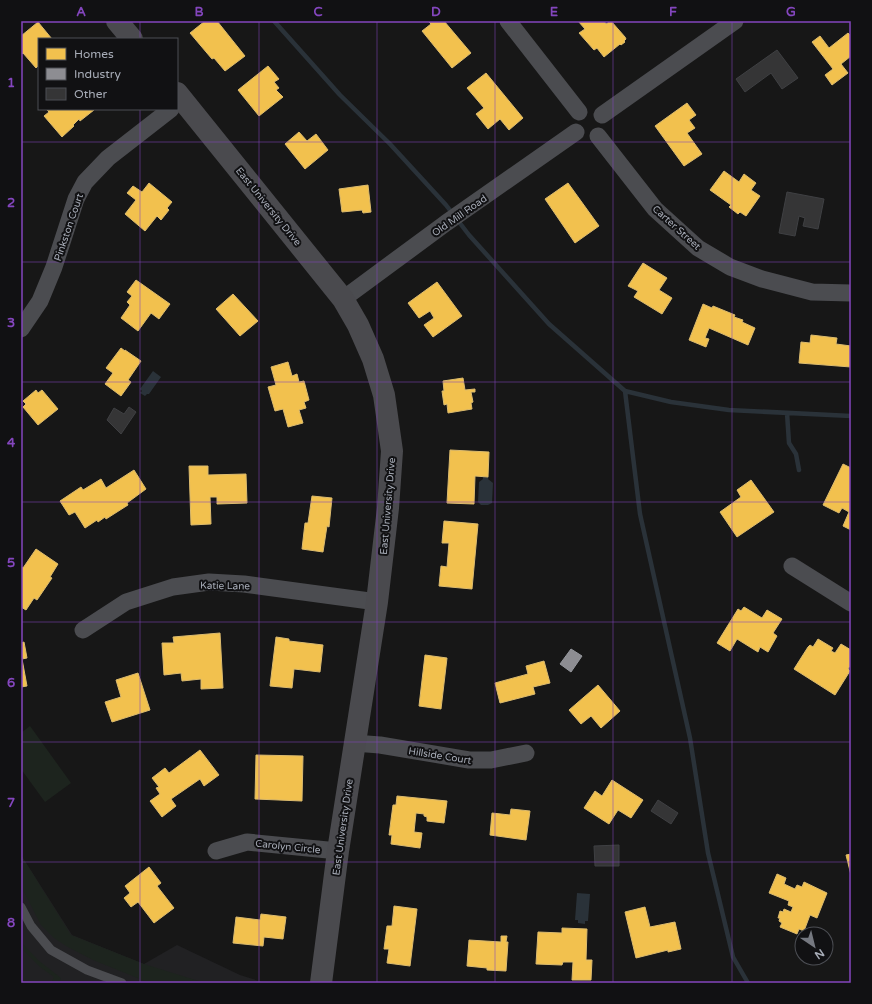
<svg xmlns="http://www.w3.org/2000/svg" width="872" height="1004" viewBox="0 0 872 1004" font-family="'Varela Round',sans-serif">
	<style>
		.built { fill: #212123 }
		.green { fill: #1d241e }
		.water { fill: #2a3239 }
		.homes { fill: #f2c14e; stroke: #dcbb6e }
		.industry { fill: #8d8d92; stroke: #95979d }
		.lines { fill: none; stroke-linecap: round; stroke-linejoin: round }
		.stream { stroke: #2a3239; stroke-width: 4.5 }
		.building { fill: #353536; stroke: #3f4043 }
		.lane { stroke: #4b4c50; stroke-width: 9 }
		.street { stroke: #4b4c50; stroke-width: 17 }
		.secondary { stroke: #4a4a4e; stroke-width: 22 }
		.grid { fill: none; stroke: #8446be; stroke-width: 1; stroke-opacity: 0.55 }
		.labels { text-anchor: middle; stroke-width: 4; stroke-linejoin: round; paint-order: stroke }
		.street-label { font-size: 10px; fill: #a8adb8; stroke: #111113 }
		.neatline { fill: none; stroke: #8446be; stroke-width: 1.5 }
		.grid-label { font-size: 13px; text-anchor: middle; font-weight: bold; fill: #8446be }
	</style>
	<rect width="100%" height="100%" fill="#171717"/>
	<path class="built" d="M21,855L72,935L144,964L177,945L240,975L265,983H21Z"/>
	<path class="green" d="M30,726L71,783L45,802L21,769V733Z
		M21,855L71,935L144,964L205,983H150L93,960L66,946L54,938L41,925L24,892L21,886Z
		M21,942L38,960L61,978L59,983H51L54,977L40,967L21,948Z"/>
	<path class="water" d="M153,371L161,377L149,394H147L145,396L140,393L142,391L140,389Z
		M483,477H489L488,479L493,483L492,503L488,505H481L478,502L479,482L483,479Z
		M577,893L590,894L588,921H585V924L578,923V920H575Z"/>
	<path class="homes" d="M205,21H217L245,56L225,71L214,58L212,59L190,33Z
		M428,21H444L471,53L452,68L422,31L431,24Z
		M578,21H604L606,24L611,21L625,37L626,39L624,41L625,42L621,45L620,44L604,57L597,48L594,50L579,33L585,29Z
		M38,22L52,39H39V65L36,68L23,53L21,55V36Z
		M848,33L851,36V56L841,64L848,73L832,85L825,75L833,69L812,42L820,36L829,48Z
		M268,66L279,79L274,82L279,88L276,90L283,97L259,116L238,90Z
		M486,73L523,118L509,130L500,119L488,129L476,114L484,108L467,88Z
		M687,103L696,115L689,120L695,128L687,133L702,154L684,166L655,126Z
		M48,109H93L94,110L80,121L79,119L73,125L74,126L62,137L44,116L49,112L47,110Z
		M299,132L307,141L316,134L328,150L305,169L285,144Z
		M724,171L739,182L744,174L756,183L751,190L760,196L746,216L740,212L738,214L729,207L731,205L710,190Z
		M149,183L172,202L167,208L169,210L161,220L157,216L145,231L125,214L136,200L127,193L133,186L142,192Z
		M568,183L599,226L575,243L545,199Z
		M368,185L371,212L363,213L362,210L342,212L339,189Z
		M643,263L667,278L659,290L672,298L662,314L634,297L638,291L628,286Z
		M136,280L170,304L159,319L151,313L138,331L121,318L130,305L127,302L132,296L127,292Z
		M437,282L462,316L433,337L424,325L434,318L430,311L419,318L408,303Z
		M233,294L258,321L240,336L216,309Z
		M703,304L712,308L713,306L735,315L734,317L743,320L742,322L755,328L748,345L709,328L705,338L709,339L706,347L689,340Z
		M811,335L837,338L836,344L851,346V367L799,363L801,342L810,343Z
		M121,348L125,351V350L141,361L128,380L131,382L121,396L105,384L113,373L106,368Z
		M288,362L292,376L297,374L299,382L304,381L309,400L304,402L306,408L299,410L303,423L288,427L283,409L275,411L268,387L276,385L271,367Z
		M463,378L465,390L475,389V392H471L473,402L471,403L472,409L448,413L447,404L444,405L442,391H444L443,381Z
		M36,390L38,393L42,390L58,409L38,425L23,407L26,404L23,401Z
		M450,450L489,452L488,477L475,476L474,504L447,503Z
		M843,464L851,468V530L843,526L849,512L842,508L839,513L823,505Z
		M189,466H208V475L246,474L247,503L217,504V497H210L211,524L191,525Z
		M134,470L146,489L127,503L128,505L106,519L105,517L98,522L97,520L85,528L75,512L69,515L60,501L81,487L83,490L101,479L106,488Z
		M751,480L774,512L737,537L720,512L741,497L737,490Z
		M312,496L332,498L329,527L327,526L323,552L302,549L305,523H308Z
		M444,521L478,524L472,589L439,586L441,566L447,567L449,543H442Z
		M36,549L58,564L50,577L52,578L37,600L34,598L26,610L21,607V567L23,568Z
		M744,607L762,618L767,610L782,619L773,633L777,636L768,652L760,647L758,652L737,639L730,651L717,643L738,609L741,611Z
		M220,633L223,688L201,689V679L182,681L181,673L164,675L162,643H174L173,637Z
		M276,637L289,639V641L323,645L320,672L294,669L292,688L270,686Z
		M818,639L833,648L831,651L835,653L841,644L851,650V664L848,669L850,671L835,695L794,669L808,647L810,645L813,647Z
		M24,642L27,658L22,659L27,686L21,687V643Z
		M425,655L447,658L441,709L419,706Z
		M544,661L550,683L533,687L535,694L500,703L495,683L528,674L526,666Z
		M138,673L150,710L112,722L105,702L121,697L116,680Z
		M598,685L620,711L601,728L591,716L581,724L569,710Z
		M200,750L219,775L204,786L200,779L171,799L176,806L162,817L150,801L160,794L156,788L159,787L152,778L165,768L169,773Z
		M256,755L303,756L302,801L255,799Z
		M612,780L643,800L631,818L618,810L609,824L584,808L595,791L602,796Z
		M397,796L447,801L444,823L427,821V817L424,816V814L416,813L414,832L422,833L420,848L391,844L392,835H389L393,805H396Z
		M511,809L530,811L526,840L490,835L492,813L510,815Z
		M851,854V875L846,855Z
		M149,867L161,883L157,886L174,908L154,923L138,902L131,907L124,898L130,893L125,886Z
		M777,874L786,878L784,884L795,889L797,885L802,887L804,882L827,893L817,918L810,915L804,931L799,929L797,934L780,927L782,923L779,921L780,918H778L780,911L783,912L784,909L791,912L793,907L788,905L789,901L769,893Z
		M394,906L417,909L410,966L387,963L389,949H384L387,926H392Z
		M645,907L650,927L675,922L681,949L668,952V950L636,958L625,912Z
		M261,914L286,917L283,939L264,937L263,946L233,943L236,917L260,920Z
		M562,928L587,929L586,960H592L591,980H572L573,962H563L562,965L536,964L538,932L562,933Z
		M501,936H507L506,942H508L506,971L487,970V968L467,966L469,940L501,942Z"/>
	<path class="industry" d="M571,649L582,656L571,672L560,664Z"/>
	<g class="lines">
		<path class="stream" d="M274,21L340,95L390,144L446,205L469,235L549,324L625,391L640,514L690,738L708,853L733,957L748,983
			M625,391L671,402L729,410L851,416
			M787,413L789,443L796,454L799,470"/>
	</g>
	<path class="building" d="M777,50L798,78L782,89L771,73L745,92L736,79Z
		M787,192L824,199L818,229L803,226L805,218L799,216L795,236L779,233Z
		M129,407L136,412L121,434L107,420L114,408L124,414Z
		M658,800L678,813L671,824L651,811Z
		M619,845V866H595L594,846Z"/>
	<g class="lines">
		<path class="lane" d="M21,907L31,926L51,950L87,970L122,983"/>
		<path class="street" d="M508,21L579,112
			M602,115L735,21
			M598,136L655,209L698,248L730,267L762,279L812,292L851,293
			M343,299L446,223L576,132
			M21,329L40,301L54,267L76,199L85,182L108,158L171,109
			M792,566L851,603
			M83,630L126,602L173,587L209,582L244,584L377,602
			M354,743L380,745L469,760H491L526,753
			M216,851L247,842L338,851"/>
		<path class="secondary" d="M117,21L132,39
			M177,93L343,299L358,325L373,359L384,395L392,451L388,508L377,602L338,851L321,983"/>
	</g>
	<path class="grid" d="M140,21V39M259,21V983M377,21V983M495,21V983M613,21V983M732,21V983M140,109V983M21,142H851M21,262H851M21,382H851M21,502H851M21,622H851M21,742H851M21,862H851"/>
	<g class="labels">
		<g class="street-label">
			<text transform="translate(269 206) rotate(51)" y="4">East University Drive</text>
			<text transform="translate(459 215) rotate(-35)" y="4">Old Mill Road</text>
			<text transform="translate(68 227) rotate(-71)" y="4">Pinkston Court</text>
			<text transform="translate(677 227) rotate(42)" y="4">Carter Street</text>
			<text transform="translate(387 506) rotate(-85)" y="4">East University Drive</text>
			<text transform="translate(225 585) rotate(1)" y="4">Katie Lane</text>
			<text transform="translate(440 755) rotate(9)" y="4">Hillside Court</text>
			<text transform="translate(342 827) rotate(-82)" y="4">East University Drive</text>
			<text transform="translate(288 846) rotate(6)" y="4">Carolyn Circle</text>
		</g>
	</g>
	<rect width="872" height="1004" fill="none" stroke="#111113" stroke-width="44"/>
	<rect x="38" y="38" width="140" height="72" fill="#111113" stroke="#4d4f55"/>
	<rect x="46" y="48" width="20" height="12" fill="#f2c14e" stroke="#4d4f55"/>
	<text x="74" y="58" font-size="12" fill="#a8adb8">Homes</text>
	<rect x="46" y="68" width="20" height="12" fill="#8d8d92" stroke="#4d4f55"/>
	<text x="74" y="78" font-size="12" fill="#a8adb8">Industry</text>
	<rect x="46" y="88" width="20" height="12" fill="#353536" stroke="#4d4f55"/>
	<text x="74" y="98" font-size="12" fill="#a8adb8">Other</text>
	<g transform="translate(814 946) rotate(145)"><circle r="19" fill="#111113" stroke="#4d4f55"/>
	<path d="M0-3L7 15L0 10L-7 15Z" fill="#757880"/>
	<text y="-6" font-size="11" font-weight="bold" text-anchor="middle" fill="#a8adb8">N</text>
	</g>
	<rect x="22" y="22" width="828" height="960" class="neatline"/>
	<g class="grid-label">
		<text x="81" y="16">A</text>
		<text x="199" y="16">B</text>
		<text x="318" y="16">C</text>
		<text x="436" y="16">D</text>
		<text x="554" y="16">E</text>
		<text x="673" y="16">F</text>
		<text x="791" y="16">G</text>
		<text x="11" y="87">1</text>
		<text x="11" y="207">2</text>
		<text x="11" y="327">3</text>
		<text x="11" y="447">4</text>
		<text x="11" y="567">5</text>
		<text x="11" y="687">6</text>
		<text x="11" y="807">7</text>
		<text x="11" y="927">8</text>
	</g>
</svg>
